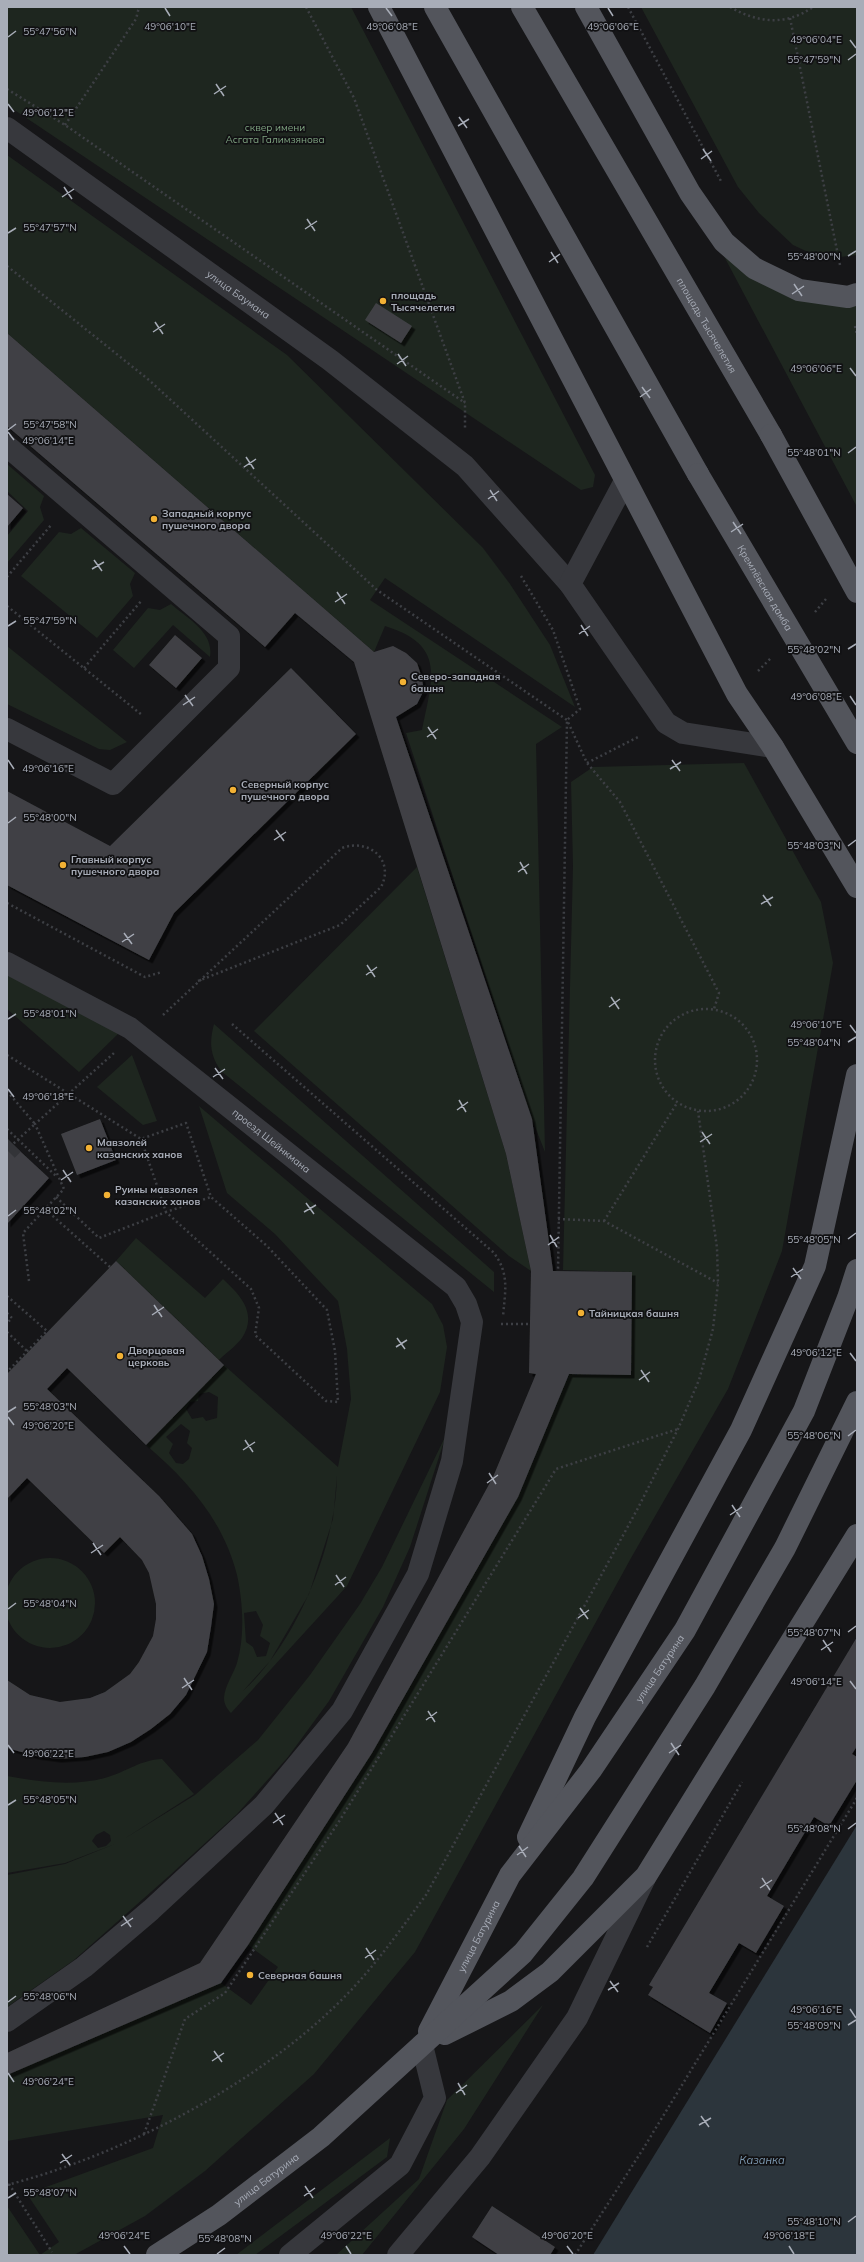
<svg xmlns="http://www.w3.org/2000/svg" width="864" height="2262" viewBox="0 0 864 2262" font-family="Mulish,sans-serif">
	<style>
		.green { fill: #1e261f; fill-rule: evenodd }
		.water { fill: #2c353c }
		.building { fill: #404145; filter: url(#shadow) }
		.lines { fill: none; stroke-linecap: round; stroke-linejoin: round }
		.minor-tunnel { stroke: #333438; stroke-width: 22; stroke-dasharray: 22 11; stroke-linecap: butt }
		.path { stroke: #3d3f44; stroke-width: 2.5; stroke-dasharray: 2 3; stroke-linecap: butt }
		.minor { stroke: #37383d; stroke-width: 22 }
		.major { stroke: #53555c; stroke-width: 22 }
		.major-bridge { stroke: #53555c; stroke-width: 22 }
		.ticks { fill: none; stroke: #a8adb8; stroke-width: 1.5 }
		.poi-dot { fill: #f2b134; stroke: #111113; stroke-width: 1.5 }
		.labels { text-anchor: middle; stroke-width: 3.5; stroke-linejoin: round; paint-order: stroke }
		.park-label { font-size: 10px; fill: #7fa381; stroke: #111113 }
		.street-label { font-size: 10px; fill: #a8adb8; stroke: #111113 }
		.poi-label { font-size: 10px; font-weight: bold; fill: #a8adb8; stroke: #111113; text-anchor: start }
		.water-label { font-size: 11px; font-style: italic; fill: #7f9bb3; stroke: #111113 }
		.ticks-label { font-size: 10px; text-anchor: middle; fill: #a8adb8; stroke: #111113; stroke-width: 3.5; stroke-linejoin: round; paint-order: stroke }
	</style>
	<defs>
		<filter id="shadow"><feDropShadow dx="3.5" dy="3.5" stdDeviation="0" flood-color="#0009"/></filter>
	</defs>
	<rect width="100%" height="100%" fill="#161618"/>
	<path class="green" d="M7,7H351L595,475L593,487L581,490L7,105Z
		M641,7H857V255L823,259L793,245L759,213L738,187Z
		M7,155L287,355L483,548L510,584L550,645L575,707L385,578L370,600L562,727L536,744L545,1152L532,1119L406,733L422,730C432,679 447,645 385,626L374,652L7,333Z
		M717,243L842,306H857V507Z
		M7,464L44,496L40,507L44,520L7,563V536L28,511L7,491Z
		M81,528L135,573L130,584L133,596L97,638L21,576L59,532L71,534Z
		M171,604C188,619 214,632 210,657L173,625L134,668L113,650L148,608L160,610Z
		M7,646L127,742L110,750L99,749L7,704Z
		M744,763L821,902L833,963L782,1251L728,1389L631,1558L415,1952L314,2074L205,2171L145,2216L74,2255H7V2206L40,2255L59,2242L27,2194L153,2148L163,2115L7,2141V2075L221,1983L251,2005L278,1967L248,1945L372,1753L518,1497L569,1374L631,1375L632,1272L563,1270L573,866L571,782L593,767Z
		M417,867L506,1154L531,1271L509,1256L254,1031Z
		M7,970L120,1032L79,1072L7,1009Z
		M214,1024L494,1272V1292L221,1071C210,1055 209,1043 214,1024Z
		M132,1055L157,1121L143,1125L97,1087Z
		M199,1106L432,1304L443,1325L447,1347L440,1392L347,1586L231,1713C227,1709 224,1704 224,1698C225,1685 233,1675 237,1663C245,1636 243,1602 237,1575C223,1520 188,1481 146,1445L224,1365L338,1467L351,1399L347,1349L338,1301L275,1234L227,1193ZM209,1392L218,1397L217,1418L206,1421L203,1417L192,1419L186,1409L190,1402L198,1401L199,1394ZM181,1424L190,1431L187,1443L192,1448L189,1459L183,1464L176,1463L169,1453L173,1444L166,1437ZM337,1476C336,1547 296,1643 243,1691L270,1661L309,1594L333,1519ZM256,1611L263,1625L260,1636L270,1643L266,1656L257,1657L253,1647L246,1642L244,1613Z
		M136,1238L205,1298L223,1279C240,1295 258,1313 242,1338C236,1346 226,1353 219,1360L116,1261Z
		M446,1435L410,1547L383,1607L329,1701L288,1757L237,1814L169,1876L74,1960L7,2007V1875L65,1864L115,1844L65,1863L7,1873V1776C38,1782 76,1787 108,1777C128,1771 140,1760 162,1759L194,1794L124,1839L195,1795L258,1740L310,1675L360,1604L382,1567ZM104,1831L110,1835L111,1841L106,1846L98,1848L92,1841L96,1835Z
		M5 1603a45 45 0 1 1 90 0a45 45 0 1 1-90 0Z
		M543,2005L464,2129L362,2255H336L419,2179L447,2100Z
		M390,2138L387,2157L255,2255H236Z"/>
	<path class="water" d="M857,1825V2255H593Z"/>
	<path class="building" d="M376,303L412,326L401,343L365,320Z
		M7,333L374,652L393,646L406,653L417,663L421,675L424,690L417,704L396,717L532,1119L553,1271L632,1272L631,1375L569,1374L518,1497L372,1753L248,1945L221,1983L7,2075V2053L200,1963L348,1744L493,1477L536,1374L529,1373L531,1271L506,1154L354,662L295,613L265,647L7,426Z
		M7,494L23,508L7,527Z
		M175,635L202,658L176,688L149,665Z
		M291,668L356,734L174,913L149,960L7,885V791L110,846Z
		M100,1119L116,1160L77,1175L61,1134Z
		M7,1139L49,1178L7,1224Z
		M116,1261L224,1365L146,1445L67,1368L47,1389L159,1496L192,1534L202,1556L209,1579L214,1604L211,1627L207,1652L186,1695L170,1714L151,1729L131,1742L108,1752L85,1757L58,1759L36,1756L7,1748V1680L30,1695L60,1702L90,1698L105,1692L130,1674L139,1662L153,1636L156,1619V1604L149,1573L142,1560L120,1537L104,1553L27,1478L7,1499V1374Z
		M857,1637V1746L852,1754L857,1757V1780L829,1826L814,1817L767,1896L784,1906L756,1953L739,1943L709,1993L727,2003L710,2033L648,1995L653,1987L649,1985Z
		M492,2206L555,2247L550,2255H499L472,2237Z"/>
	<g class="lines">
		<path class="minor-tunnel" d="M7,1150L13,1144"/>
		<path class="path" d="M306,7L354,98L465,403V428
			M628,7L722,183
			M730,7C758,23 786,26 813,7
			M790,18L840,265
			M7,89L65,125L465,403
			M65,125L136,19L139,7
			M7,266L149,380L377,590L567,720L587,763L620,802L719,993L714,1009
			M855,326L857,335
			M521,576L553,630L580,709L567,720L558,1271
			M7,577L52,524
			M7,606L142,715
			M815,612L826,599
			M84,668L142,600
			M758,671L772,657
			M587,763L640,736
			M7,903L145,977L162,972
			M655 1060a51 51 0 1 1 102 0a51 51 0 1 1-102 0Z
			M163,1015L342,848C369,838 395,860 381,887L340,925L198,981
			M232,1024L493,1252C510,1273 505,1291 503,1317
			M7,1055L141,1139
			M7,1091L35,1124L13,1144
			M7,1129L57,1177
			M56,1197L99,1238L166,1212L251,1289L259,1308L255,1335L326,1401L338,1402L335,1351L327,1310L267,1246L211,1197L186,1123L141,1139L166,1212L211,1197
			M558,1219L604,1221L718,1283
			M604,1221L677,1103
			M110,1267L45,1209L64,1189L35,1124L114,1053
			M29,1281L23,1233L45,1209
			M7,1296L47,1331L7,1372
			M7,1313L12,1318L7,1323
			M501,1324H530
			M7,1332L28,1352
			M647,1947L742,1782
			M144,2134L185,2019L225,1993L340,1820L556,1469L678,1429
			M9,2184L52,2252
			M7,2185C128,2153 267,2080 353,1988C380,1959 403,1926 426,1895L638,1508L678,1429L699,1380L713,1329L718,1283L717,1248L698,1111
			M575,2255L643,2149L857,1798"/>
		<g class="minor">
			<path id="s1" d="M7,128L330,360L465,466L570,584"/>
			<path d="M7,446L229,636V668L113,784L7,729"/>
			<path d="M625,481L570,584L666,723L683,733L773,747"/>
			<path id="s2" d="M7,963L130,1028L456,1287L466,1304L472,1322L452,1461L418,1574L342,1711L264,1805L151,1910L84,1967L7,2021"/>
			<path d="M290,2255L400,2165L435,2098L422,2045"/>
			<path d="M398,2255L480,2157L577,2018L645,1878"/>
		</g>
		<g class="major">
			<path d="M379,7L737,694L773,747L857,887"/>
			<path d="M435,7L698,474"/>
			<path id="s3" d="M522,7L771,435"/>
			<path d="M586,7L690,193L724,242L754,268L799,290L848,297L857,294"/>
			<path d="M528,1837L585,1717L741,1430L815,1266L857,1075"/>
			<path id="s4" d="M429,2031L510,1875L591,1770L685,1630L804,1411L848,1298L857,1270"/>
			<path d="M445,2034L511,2001L550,1972L646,1876L857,1535"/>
			<path id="s5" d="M157,2255L219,2215L321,2137L523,1953L583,1878L705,1686L785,1548L857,1402"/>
		</g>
		<g class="major-bridge">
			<path d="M771,435L857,592"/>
			<path id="s6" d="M698,474L857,743"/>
		</g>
	</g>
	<path class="ticks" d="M165,8L170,16M386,8L392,16M608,8L613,16M8,37L16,31M850,40L856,48M848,60L856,54M216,84L224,96M214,94L226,86M8,104L14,112M459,117L467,128M458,126L469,119M703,149L711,161M701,159L712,151M64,187L72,199M62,197L74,189M307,219L315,231M305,229L317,221M8,233L16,228M551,252L558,263M848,256L856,251M549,262L560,254M794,284L802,296M792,294L804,286M155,322L163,334M153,332L165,324M398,354L406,366M397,364L408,356M850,368L856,376M642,387L650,398M640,397L651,389M8,430L16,424M8,432L14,440M848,453L856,447M246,457L254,469M244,467L256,459M490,490L497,501M488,499L499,491M733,522L741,534M731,532L743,524M94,560L102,571M92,569L104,562M337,592L345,604M335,602L347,594M581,625L588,636M8,626L16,621M579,634L590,626M848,649L856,644M185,695L193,706M850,696L856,705M183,705L195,697M428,727L436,739M427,737L438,729M8,760L14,769M672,760L680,771M670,769L681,762M8,823L16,817M276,830L284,841M274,840L286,832M848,846L856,840M520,862L527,874M518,872L529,864M763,895L771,906M761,904L773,897M124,933L132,944M122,942L134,934M367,965L375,977M366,975L377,967M611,997L619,1009M609,1007L620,999M8,1019L16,1014M850,1025L856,1033M848,1042L856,1037M215,1068L223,1079M213,1077L225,1069M8,1089L14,1097M459,1100L466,1112M457,1110L468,1102M702,1132L710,1144M700,1142L712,1134M63,1170L71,1182M61,1180L73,1172M306,1203L314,1214M304,1212L316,1205M8,1216L16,1210M550,1235L557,1247M848,1239L856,1233M548,1245L559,1237M793,1268L801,1279M791,1277L803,1269M154,1305L162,1317M152,1315L164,1307M397,1338L405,1349M396,1347L407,1340M850,1353L856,1361M641,1370L649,1382M639,1380L650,1372M8,1412L16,1407M8,1417L14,1425M848,1436L856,1430M245,1440L253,1452M243,1450L255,1442M489,1473L496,1484M487,1483L498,1475M732,1505L740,1517M730,1515L742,1507M93,1543L101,1555M91,1553L103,1545M336,1575L344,1587M335,1585L346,1577M580,1608L588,1619M8,1609L16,1603M578,1618L589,1610M848,1632L856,1626M823,1640L831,1652M821,1650L833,1642M184,1678L192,1690M850,1681L856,1689M182,1688L194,1680M428,1711L435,1722M426,1720L437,1712M671,1743L679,1755M8,1745L14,1753M669,1753L681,1745M8,1805L16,1800M275,1813L283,1825M273,1823L285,1815M848,1829L856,1823M519,1846L526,1857M517,1855L528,1847M762,1878L770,1890M760,1888L772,1880M123,1916L131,1927M121,1926L133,1918M366,1948L374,1960M365,1958L376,1950M610,1981L618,1992M608,1990L619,1983M8,2002L16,1996M850,2009L856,2018M848,2025L856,2020M214,2051L222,2062M212,2061L224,2053M8,2073L14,2082M458,2083L465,2095M456,2093L467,2085M701,2116L709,2127M699,2125L711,2118M62,2154L70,2165M60,2163L72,2155M305,2186L313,2198M304,2196L315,2188M8,2198L16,2193M848,2222L856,2216M124,2246L130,2254M346,2246L351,2254M567,2246L573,2254M789,2246L794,2254M217,2254L225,2248"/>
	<g class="poi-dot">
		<circle cx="383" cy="301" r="4"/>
		<circle cx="154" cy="519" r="4"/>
		<circle cx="403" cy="682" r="4"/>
		<circle cx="233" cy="790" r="4"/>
		<circle cx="63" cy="865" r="4"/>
		<circle cx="89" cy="1148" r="4"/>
		<circle cx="107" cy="1195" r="4"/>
		<circle cx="581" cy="1313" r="4"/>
		<circle cx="120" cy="1356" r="4"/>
		<circle cx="250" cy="1975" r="4"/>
	</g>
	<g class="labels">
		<g class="park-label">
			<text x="275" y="131">сквер имени<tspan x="275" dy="12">Асгата Галимзянова</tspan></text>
		</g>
		<g class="street-label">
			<text dy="4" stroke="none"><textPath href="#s1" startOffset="285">улица Баумана</textPath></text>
			<text dy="4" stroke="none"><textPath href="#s3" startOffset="368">площадь Тысячелетия</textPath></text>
			<text dy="4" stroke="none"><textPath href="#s6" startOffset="132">Кремлёвская дамба</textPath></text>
			<text dy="4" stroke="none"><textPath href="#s2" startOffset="320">проезд Шейнкмана</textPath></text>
			<text dy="4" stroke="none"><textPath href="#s4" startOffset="431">улица Батурина</textPath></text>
			<text dy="4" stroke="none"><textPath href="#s4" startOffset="107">улица Батурина</textPath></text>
			<text dy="4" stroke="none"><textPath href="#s5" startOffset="133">улица Батурина</textPath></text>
		</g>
		<g class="poi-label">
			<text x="391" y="299">площадь<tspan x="391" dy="12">Тысячелетия</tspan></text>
			<text x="162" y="517">Западный корпус<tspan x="162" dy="12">пушечного двора</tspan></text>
			<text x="411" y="680">Северо-западная<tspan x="411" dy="12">башня</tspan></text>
			<text x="241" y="788">Северный корпус<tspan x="241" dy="12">пушечного двора</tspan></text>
			<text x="71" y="863">Главный корпус<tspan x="71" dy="12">пушечного двора</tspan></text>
			<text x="97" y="1146">Мавзолей<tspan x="97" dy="12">казанских ханов</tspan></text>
			<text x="115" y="1193">Руины мавзолея<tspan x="115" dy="12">казанских ханов</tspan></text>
			<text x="589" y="1317">Тайницкая башня</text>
			<text x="128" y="1354">Дворцовая<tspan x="128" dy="12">церковь</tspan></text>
			<text x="258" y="1979">Северная башня</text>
		</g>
		<g class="water-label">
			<text x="762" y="2164">Казанка</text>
		</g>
	</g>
	<g class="ticks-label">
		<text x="170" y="30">49°06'10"E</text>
		<text x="392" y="30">49°06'08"E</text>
		<text x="613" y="30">49°06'06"E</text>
		<text x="50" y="35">55°47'56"N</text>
		<text x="816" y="43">49°06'04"E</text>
		<text x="814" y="63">55°47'59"N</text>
		<text x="48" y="116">49°06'12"E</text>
		<text x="50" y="231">55°47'57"N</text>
		<text x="814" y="260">55°48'00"N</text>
		<text x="816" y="372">49°06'06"E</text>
		<text x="50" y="428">55°47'58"N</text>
		<text x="48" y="444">49°06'14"E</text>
		<text x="814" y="456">55°48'01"N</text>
		<text x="50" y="624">55°47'59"N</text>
		<text x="814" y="653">55°48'02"N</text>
		<text x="816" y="700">49°06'08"E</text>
		<text x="48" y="772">49°06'16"E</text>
		<text x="50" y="821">55°48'00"N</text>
		<text x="814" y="849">55°48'03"N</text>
		<text x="50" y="1017">55°48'01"N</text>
		<text x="816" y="1028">49°06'10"E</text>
		<text x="814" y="1046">55°48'04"N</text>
		<text x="48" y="1100">49°06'18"E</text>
		<text x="50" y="1214">55°48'02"N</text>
		<text x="814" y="1243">55°48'05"N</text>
		<text x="816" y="1356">49°06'12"E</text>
		<text x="50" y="1410">55°48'03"N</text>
		<text x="48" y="1429">49°06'20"E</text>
		<text x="814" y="1439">55°48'06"N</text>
		<text x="50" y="1607">55°48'04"N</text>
		<text x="814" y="1636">55°48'07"N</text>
		<text x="816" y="1685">49°06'14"E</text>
		<text x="48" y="1757">49°06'22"E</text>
		<text x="50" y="1803">55°48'05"N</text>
		<text x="814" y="1832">55°48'08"N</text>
		<text x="50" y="2000">55°48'06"N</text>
		<text x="816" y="2013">49°06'16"E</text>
		<text x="814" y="2029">55°48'09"N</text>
		<text x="48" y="2085">49°06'24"E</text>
		<text x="50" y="2196">55°48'07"N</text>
		<text x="814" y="2225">55°48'10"N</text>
		<text x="124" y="2239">49°06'24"E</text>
		<text x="346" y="2239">49°06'22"E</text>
		<text x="567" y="2239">49°06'20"E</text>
		<text x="789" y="2239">49°06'18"E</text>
		<text x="225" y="2242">55°48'08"N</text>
	</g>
	<rect width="864" height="2262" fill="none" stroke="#a8adb8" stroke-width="16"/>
</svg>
